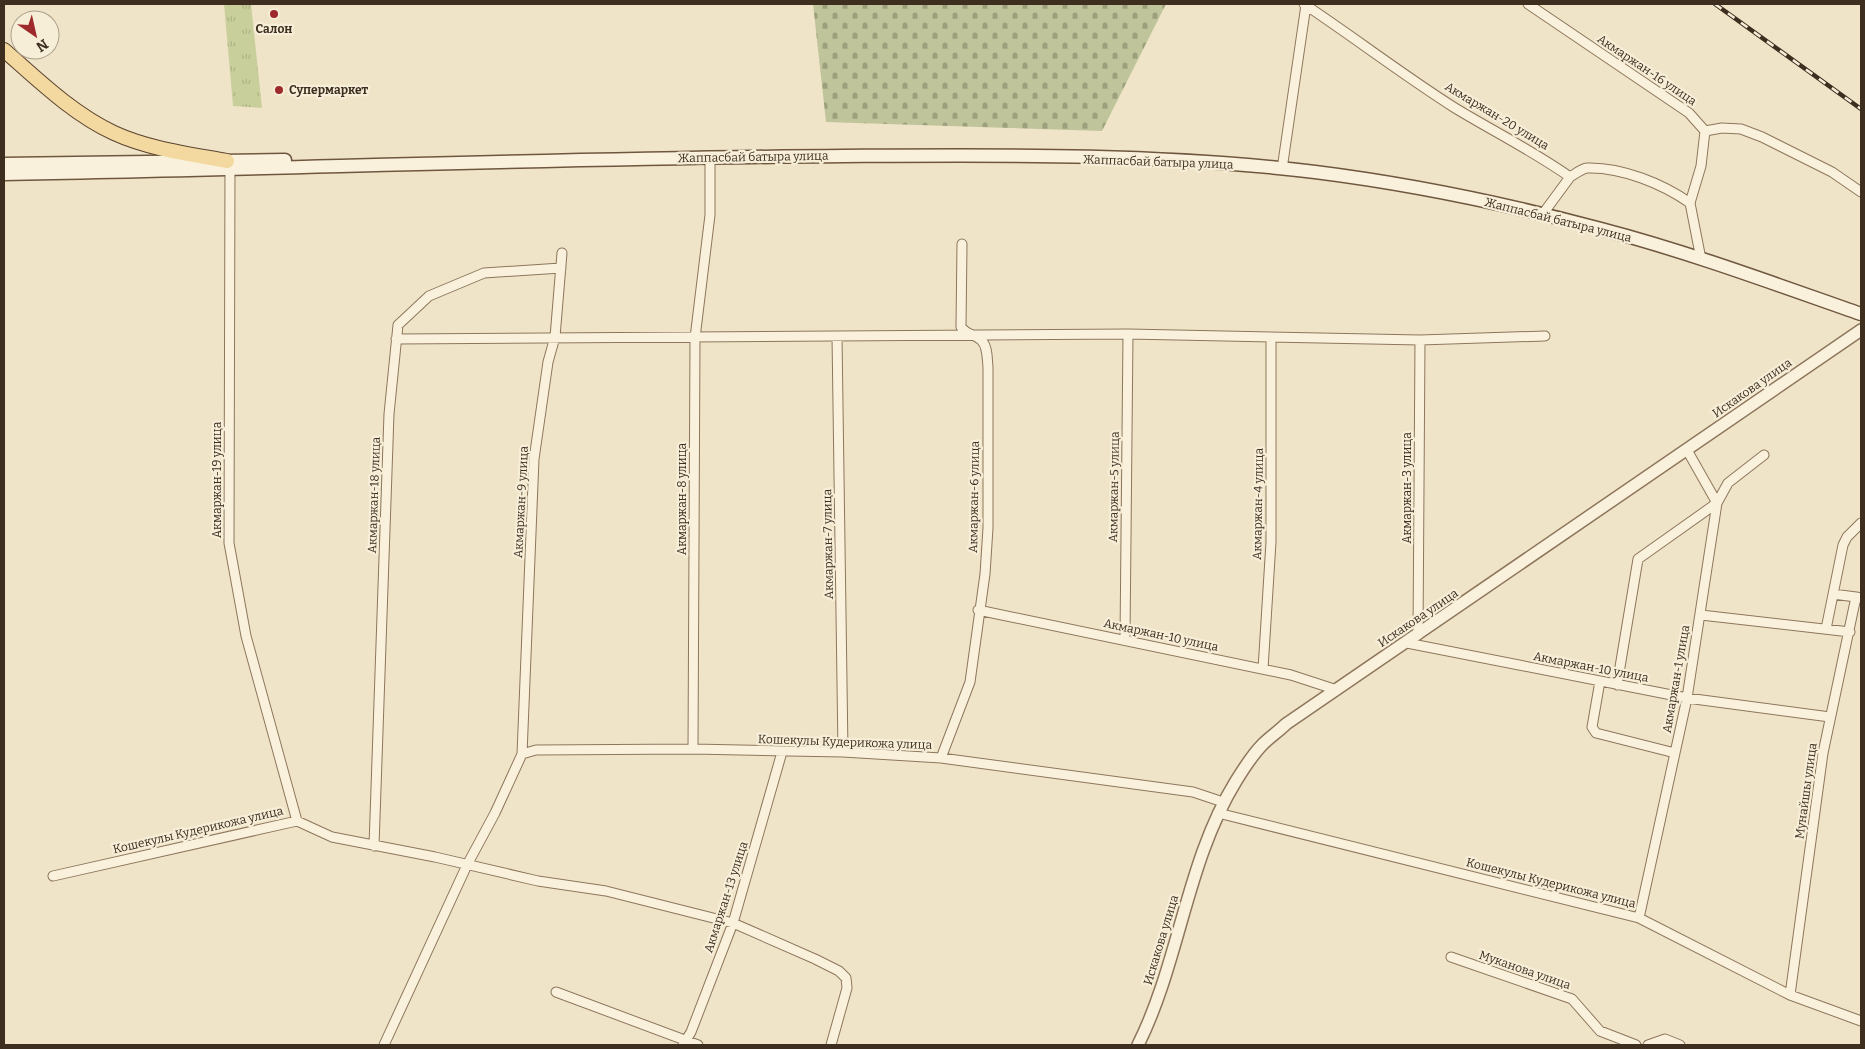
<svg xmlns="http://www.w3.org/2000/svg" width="1865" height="1049" viewBox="0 0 1865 1049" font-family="Bitter,serif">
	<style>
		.grass { fill: url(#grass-tufts) }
		.cemetery { fill: url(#cemetery-stones) }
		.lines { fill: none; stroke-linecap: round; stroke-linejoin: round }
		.minor-casing { stroke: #8d765c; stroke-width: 11 }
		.tertiary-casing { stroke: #8d765c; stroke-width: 14 }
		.secondary-casing { stroke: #6f573f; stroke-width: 15 }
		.primary-casing { stroke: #5b4430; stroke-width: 16 }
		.minor { stroke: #faf1dc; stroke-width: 9 }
		.tertiary { stroke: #faf1dc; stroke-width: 11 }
		.secondary { stroke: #faf1dc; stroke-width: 12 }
		.primary { stroke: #f3d9a0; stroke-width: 14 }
		.rail-casing { stroke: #3d2e20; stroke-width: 4.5 }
		.rail { stroke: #f7eed8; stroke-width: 2.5; stroke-dasharray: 8; stroke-linecap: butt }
		.poi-dot { fill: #9e2a2b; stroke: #f7eed8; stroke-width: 2 }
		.labels { text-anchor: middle; stroke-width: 4.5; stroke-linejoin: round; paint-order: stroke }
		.poi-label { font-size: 12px; font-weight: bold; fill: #3d2e20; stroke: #f7eed8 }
		.street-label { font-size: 12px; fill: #3d2e20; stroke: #f7eed8 }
	</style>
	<defs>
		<pattern id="grass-tufts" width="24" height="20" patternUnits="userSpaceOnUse" patternTransform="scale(1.25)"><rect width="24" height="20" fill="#c9cf9b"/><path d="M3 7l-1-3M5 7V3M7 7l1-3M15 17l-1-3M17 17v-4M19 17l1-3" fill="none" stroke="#aeb285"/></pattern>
		<pattern id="cemetery-stones" width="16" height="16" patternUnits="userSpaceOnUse" patternTransform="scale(1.25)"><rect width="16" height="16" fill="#bfc49a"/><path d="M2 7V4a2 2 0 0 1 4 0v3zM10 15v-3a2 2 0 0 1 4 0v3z" fill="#9ca07d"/></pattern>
	</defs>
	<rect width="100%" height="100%" fill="#f0e4c8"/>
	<path class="grass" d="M224,4H251L262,108L233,106Z"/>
	<path class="cemetery" d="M813,4H1166L1102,131L826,122Z"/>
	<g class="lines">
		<g class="minor-casing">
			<path id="minor" d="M1304,4C1355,38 1403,75 1455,108C1493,131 1533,151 1570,177C1575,174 1581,169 1587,168C1622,167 1663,184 1690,203
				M1528,4L1689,113L1705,131L1722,128L1741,129L1762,137L1832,172L1861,192
				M230,164L229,543L246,636L297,821
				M1282,169L1306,5
				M1542,215L1570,177
				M1701,259L1690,203L1701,166L1705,131
				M837,336L843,752
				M396,339L1128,334L1420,340L1545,336
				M1833,594L1856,597
				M978,610L1291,675L1337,690
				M1701,615L1850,632
				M1826,629L1843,545L1847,537L1861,523
				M1418,635L1420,340
				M1125,639L1128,334
				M1407,643L1687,698L1830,717
				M1263,669L1271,542V338
				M1600,681L1592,727L1596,733L1675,753
				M1617,685L1638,559L1717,503L1728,483L1764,455
				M693,749L695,338L710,215V158
				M522,754L536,750L693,749L843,752L941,758L1193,792L1223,802
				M941,758L970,682L985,574L988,528V367C987,359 988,346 981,340C973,333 969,337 961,327L962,244
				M1218,813L1639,918L1790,995L1861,1021
				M374,846L389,414L398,325L429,296L484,273L561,268
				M53,876L297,821L332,837L435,857L538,881L606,891L733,923L815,959L839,971L846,978L847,988L831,1045
				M1639,918L1687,698L1717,503L1687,450
				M1451,957L1572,999L1600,1031L1636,1045
				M556,992L698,1045
				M1790,995L1823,753L1856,597L1861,598
				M384,1045L467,865L495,813L522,754L534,459L548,362L555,337L562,253
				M683,1045L691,1032L733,923L782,752
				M1648,1045L1665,1039L1680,1045"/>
		</g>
		<g class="tertiary-casing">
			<path id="tertiary" d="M1138,1045C1180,961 1186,862 1236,781C1244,768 1252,755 1263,744C1270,737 1279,731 1286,724L1861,330"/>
		</g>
		<g class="secondary-casing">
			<path id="secondary" d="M4,164L285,160
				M4,174C284,169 563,158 843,156C999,155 1159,153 1315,172C1411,184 1507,204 1601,229C1689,252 1775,284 1861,314"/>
		</g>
		<g class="primary-casing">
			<path id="primary" d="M4,50C38,80 73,114 114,133C149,149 189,154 227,161"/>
		</g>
		<use href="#minor" class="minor"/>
		<use href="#tertiary" class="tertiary"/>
		<use href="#secondary" class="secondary"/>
		<use href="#primary" class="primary"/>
		<g class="rail-casing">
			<path id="rail" d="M1715,4L1861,109"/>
		</g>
		<use href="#rail" class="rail"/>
	</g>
	<g class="poi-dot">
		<circle cx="274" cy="14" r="5"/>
		<circle cx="279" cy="90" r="5"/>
	</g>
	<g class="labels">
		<g class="poi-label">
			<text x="274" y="33">Салон</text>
			<text x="289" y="94" text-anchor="start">Супермаркет</text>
		</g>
		<g class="street-label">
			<text transform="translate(1647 70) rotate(34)" y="4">Акмаржан-16 улица</text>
			<text transform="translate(1497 116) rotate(31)" y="4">Акмаржан-20 улица</text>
			<text transform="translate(753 157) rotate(-1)" y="4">Жаппасбай батыра улица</text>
			<text transform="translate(1158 162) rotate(2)" y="4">Жаппасбай батыра улица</text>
			<text transform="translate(1558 220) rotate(14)" y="4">Жаппасбай батыра улица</text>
			<text transform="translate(1752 388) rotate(-35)" y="4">Искакова улица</text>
			<text transform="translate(217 480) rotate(-90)" y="4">Акмаржан-19 улица</text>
			<text transform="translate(1114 487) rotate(-89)" y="4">Акмаржан-5 улица</text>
			<text transform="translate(1407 488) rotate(-90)" y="4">Акмаржан-3 улица</text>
			<text transform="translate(374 495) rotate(-88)" y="4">Акмаржан-18 улица</text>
			<text transform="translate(974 497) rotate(-89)" y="4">Акмаржан-6 улица</text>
			<text transform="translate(682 499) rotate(-90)" y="4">Акмаржан-8 улица</text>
			<text transform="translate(521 502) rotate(-87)" y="4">Акмаржан-9 улица</text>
			<text transform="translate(1258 504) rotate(-89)" y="4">Акмаржан-4 улица</text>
			<text transform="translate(828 544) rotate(-91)" y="4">Акмаржан-7 улица</text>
			<text transform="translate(1418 618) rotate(-34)" y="4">Искакова улица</text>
			<text transform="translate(1161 635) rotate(12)" y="4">Акмаржан-10 улица</text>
			<text transform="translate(1591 667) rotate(11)" y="4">Акмаржан-10 улица</text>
			<text transform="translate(1676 679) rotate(-80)" y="4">Акмаржан-1 улица</text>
			<text transform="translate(845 742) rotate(2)" y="4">Кошекулы Кудерикожа улица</text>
			<text transform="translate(1806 791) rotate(-82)" y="4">Мунайшы улица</text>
			<text transform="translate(198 830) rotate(-13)" y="4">Кошекулы Кудерикожа улица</text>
			<text transform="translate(1551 883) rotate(14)" y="4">Кошекулы Кудерикожа улица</text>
			<text transform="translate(726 897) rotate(-72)" y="4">Акмаржан-13 улица</text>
			<text transform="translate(1161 940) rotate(-73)" y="4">Искакова улица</text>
			<text transform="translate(1525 970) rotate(19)" y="4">Муканова улица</text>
		</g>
	</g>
	<rect width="1865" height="1049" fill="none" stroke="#3d2e20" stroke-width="10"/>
	<g transform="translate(35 35) rotate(146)"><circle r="24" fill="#f7eed8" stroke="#ada18e"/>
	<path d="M0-4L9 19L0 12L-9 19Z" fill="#9e2a2b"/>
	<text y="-8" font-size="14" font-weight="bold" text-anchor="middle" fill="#3d2e20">N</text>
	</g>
</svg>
